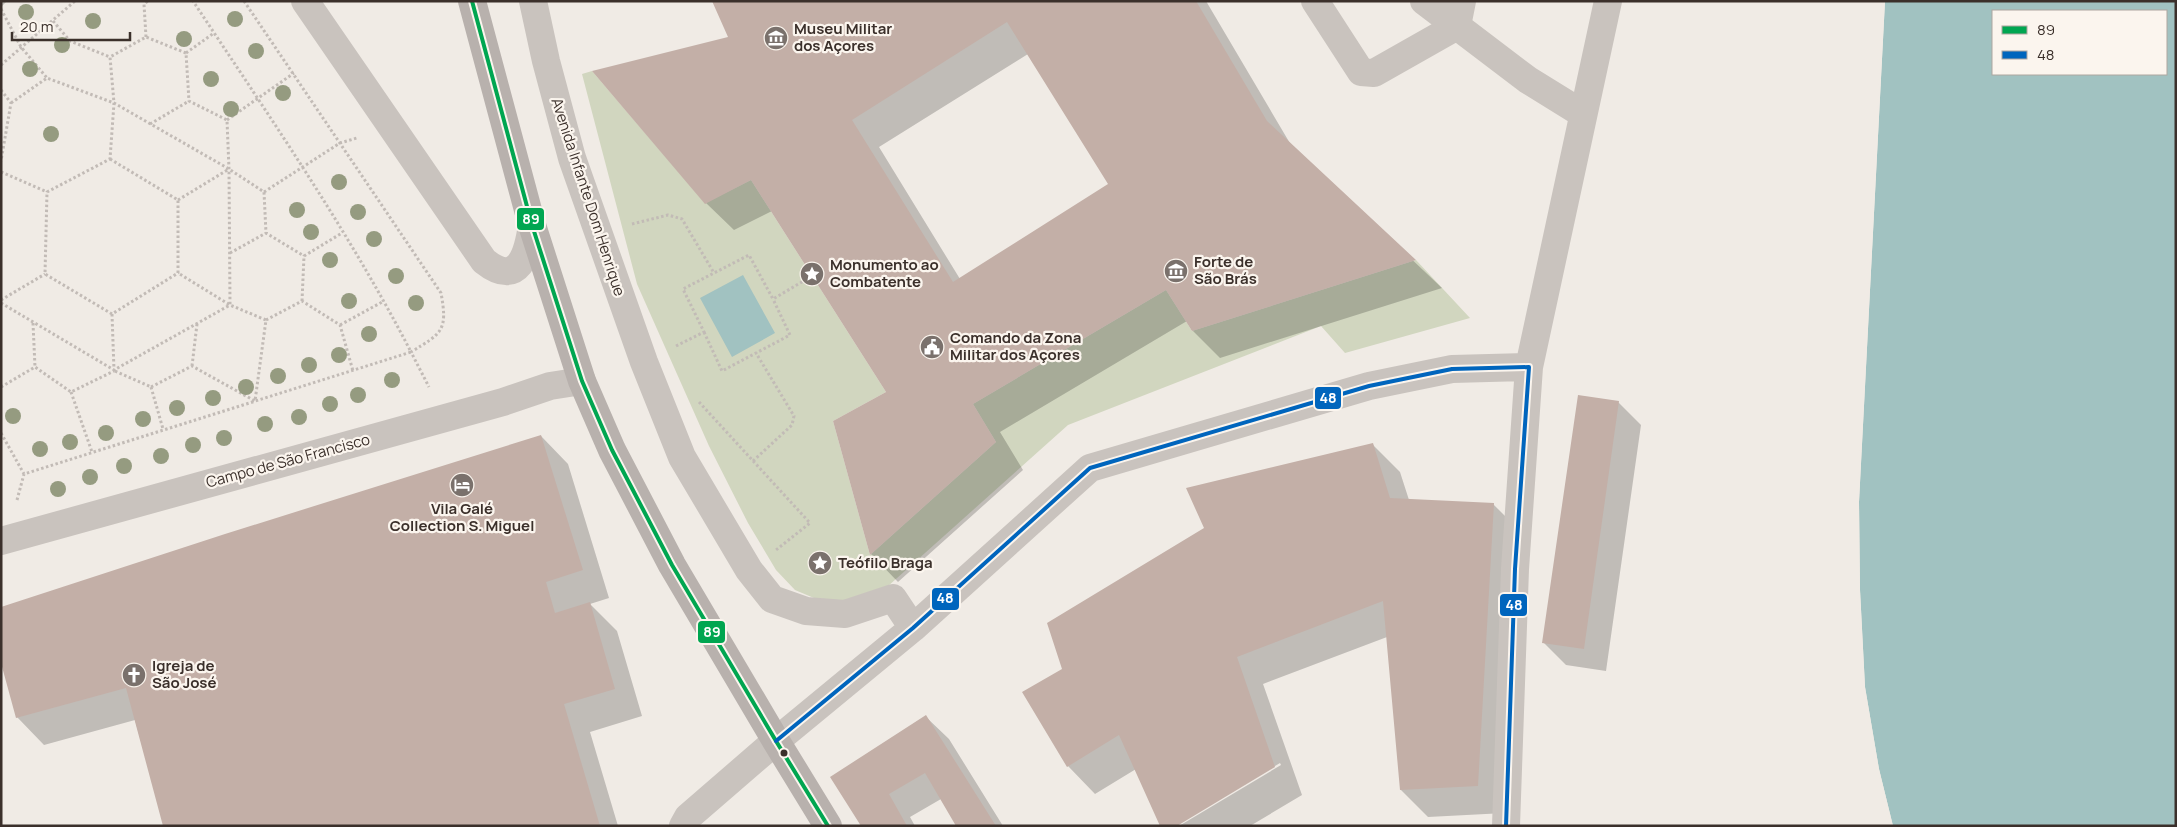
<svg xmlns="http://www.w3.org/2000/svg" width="2177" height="827" viewBox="0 0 2177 827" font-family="Manrope,sans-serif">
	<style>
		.green { fill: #d1d6bf }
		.water { fill: #a1c2c1; fill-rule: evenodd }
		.pier { fill: #f0ebe5 }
		.shadow { fill: #0003; fill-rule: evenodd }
		.building { fill: #c3afa7; fill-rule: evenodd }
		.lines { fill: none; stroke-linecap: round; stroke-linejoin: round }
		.path { stroke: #c2bbb6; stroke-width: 3; stroke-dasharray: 2.5 2.5; stroke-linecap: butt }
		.minor { stroke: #c9c3be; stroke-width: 28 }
		.major { stroke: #b8b1ad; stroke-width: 28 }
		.bus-1-casing { stroke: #fbf5ee; stroke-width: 8 }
		.bus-2-casing { stroke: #fbf5ee; stroke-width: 8 }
		.bus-1 { stroke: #00a651; stroke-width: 4 }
		.bus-2 { stroke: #0065bd; stroke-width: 4 }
		.tree { fill: #959b80 }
		.bus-dot { fill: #3b302b; stroke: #fbf5ee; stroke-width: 2 }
		.labels { text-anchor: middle; stroke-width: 4.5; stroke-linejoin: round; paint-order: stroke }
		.poi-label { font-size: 15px; font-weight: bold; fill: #3b302b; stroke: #fbf5ee; text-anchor: start }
		.street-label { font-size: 15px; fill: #3b302b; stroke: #fbf5ee }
		.line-badge { stroke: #fbf5ee; stroke-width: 2 }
		.badge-label { font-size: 14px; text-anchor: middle; font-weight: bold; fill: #fff }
	</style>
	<rect width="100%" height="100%" fill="#f0ebe5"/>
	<path class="green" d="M592,71L705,203L751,180L886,392L833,421L870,555L996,442L973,404L1166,290L1192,331L1416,260L1470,318L1345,353L1321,326L1068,425L887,587L864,599L839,601L814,598L795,590L776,570L748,523L709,446L637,284L582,74Z"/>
	<path class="water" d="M1885,1H2176V826H1893L1879,769L1865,687L1860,590L1859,502ZM1993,11H2166V74H1993Z
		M743,275L775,333L732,357L700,298Z"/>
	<path class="pier" d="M1883,1H1885L1859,502L1860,590L1865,687L1879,769L1893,826H1891L1877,769L1863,687L1857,590V502Z"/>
	<path class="shadow" d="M1,1H7L1,7Z
		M713,1H1206L1291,145L1442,288L1220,358L1192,330L1187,321L1000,432L1023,470L898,582L871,554L834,422L888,392L772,211L734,230L706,203L730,38ZM1028,54L1110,185L960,279L879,147Z
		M1618,402L1641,425L1606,671L1566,665L1544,643Z
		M541,436L568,464L609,598L590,604L617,631L642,716L590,732L618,826H165L135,720L44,745L17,717Z
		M1372,444L1400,472L1409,500L1493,504L1521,532L1505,813L1428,817L1401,790L1387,637L1263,684L1302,795L1250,826H1179L1281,765L1280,763L1174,826L1136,769L1095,794L1068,766L1063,670Z
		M926,717L949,739L1003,826H957L941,799L910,817L915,826H862Z"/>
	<path class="building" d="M712,1H1196L1267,121L1416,260L1192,331L1166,290L973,404L996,442L870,555L833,421L886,392L751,180L705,204L592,71L728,37ZM1007,22L1108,184L953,282L852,120Z
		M1578,395L1619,401L1584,649L1542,643Z
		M541,435L583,570L546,582L555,613L590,602L615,689L564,704L600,826H163L126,688L16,718L1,663V607L225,534Z
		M1373,443L1390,498L1494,503L1478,786L1400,790L1383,601L1237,657L1275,767L1177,826H1160L1119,735L1067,767L1022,692L1062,669L1047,623L1204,528L1186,488Z
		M926,715L996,826H956L925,773L889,794L907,826H861L830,777Z"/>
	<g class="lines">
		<path class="path" d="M244,1L441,293C448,331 442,333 411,352L429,387
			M1,9L21,47L47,78
			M53,21L70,41L110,57L114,103L110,159
			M146,37L144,4L148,1
			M186,53L214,33
			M1,65L75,1
			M1,90L11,103L1,161
			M11,103L47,78L114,103L229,169L264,192L266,233L304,256
			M227,120L294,73
			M150,124L189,101
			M110,159L178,200V273L112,314L45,274L47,192Z
			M1,172L47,192
			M264,192L340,143L357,138
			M178,200L229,169
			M632,224L668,215L682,219L714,273
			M230,253L266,233
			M1,300L45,274
			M302,301L304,256L342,233
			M1,303L114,370L230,305L229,169L227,120L189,101L186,53L146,37L110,57
			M112,314L114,370
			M266,320L302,301L340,325L353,371
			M33,323L35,367
			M340,325L384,301
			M704,332L722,371L790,335L773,299
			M676,346L704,332L683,289L749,255L773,299L812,276
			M192,366L197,324
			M115,371L151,387
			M1,387L35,367L71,392L114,371
			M151,387L192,366L255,401L266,320L230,305L178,273
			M151,387L163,429
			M71,392L92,452
			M699,402L810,523L776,550
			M1,433L24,474L411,352C348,230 269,116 193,1
			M753,461L792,425L794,416L756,353
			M17,500L24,474"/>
		<path class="minor" d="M305,1L484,261C519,289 528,253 532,225
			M533,1L546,61L572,158L644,362L682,457L749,570L772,599L806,611L845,614L893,598L913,628
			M1315,1L1361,72L1374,73L1457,26L1462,1
			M1424,1L1528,80L1583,114
			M1,541L503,402L550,386L582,381
			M683,826L688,817L776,741L913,628L1090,468L1369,386L1452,369L1529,367
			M1506,826L1515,569L1529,367L1608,1"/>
		<path class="major" d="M472,1L532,225L582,381L612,450L672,565L776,741L828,826"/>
		<g class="bus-1-casing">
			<path id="bus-1" d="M472,1L532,225L582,381L612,450L672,565L776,741L828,826"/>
		</g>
		<g class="bus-2-casing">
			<path id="bus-2" d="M776,741L913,628L1090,468L1369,386L1452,369L1529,367L1515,569L1506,826"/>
		</g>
		<use href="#bus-1" class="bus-1"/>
		<use href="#bus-2" class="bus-2"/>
	</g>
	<g class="tree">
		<circle cx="26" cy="12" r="8"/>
		<circle cx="235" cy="19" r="8"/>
		<circle cx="93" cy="21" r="8"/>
		<circle cx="184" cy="39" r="8"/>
		<circle cx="62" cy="45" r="8"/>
		<circle cx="256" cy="51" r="8"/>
		<circle cx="30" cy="69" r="8"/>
		<circle cx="211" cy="79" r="8"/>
		<circle cx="283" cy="93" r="8"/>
		<circle cx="231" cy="109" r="8"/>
		<circle cx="51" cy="134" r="8"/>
		<circle cx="339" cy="182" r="8"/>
		<circle cx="297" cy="210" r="8"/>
		<circle cx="358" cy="212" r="8"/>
		<circle cx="311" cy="232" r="8"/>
		<circle cx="374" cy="239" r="8"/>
		<circle cx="330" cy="260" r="8"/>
		<circle cx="396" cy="276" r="8"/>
		<circle cx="349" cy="301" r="8"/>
		<circle cx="416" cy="303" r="8"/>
		<circle cx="369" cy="334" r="8"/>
		<circle cx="339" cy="355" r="8"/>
		<circle cx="309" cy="365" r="8"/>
		<circle cx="278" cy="376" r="8"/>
		<circle cx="392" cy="380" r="8"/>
		<circle cx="246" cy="387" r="8"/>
		<circle cx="358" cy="395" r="8"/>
		<circle cx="213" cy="398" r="8"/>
		<circle cx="330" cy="404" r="8"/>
		<circle cx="177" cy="408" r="8"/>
		<circle cx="13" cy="416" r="8"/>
		<circle cx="299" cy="417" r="8"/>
		<circle cx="143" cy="419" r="8"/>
		<circle cx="265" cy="424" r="8"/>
		<circle cx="106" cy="433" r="8"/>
		<circle cx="224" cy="438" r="8"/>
		<circle cx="70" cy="442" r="8"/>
		<circle cx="193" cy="445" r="8"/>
		<circle cx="40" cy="449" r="8"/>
		<circle cx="161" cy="456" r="8"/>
		<circle cx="124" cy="466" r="8"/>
		<circle cx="90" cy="477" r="8"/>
		<circle cx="58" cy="489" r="8"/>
	</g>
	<defs>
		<g id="museum-disc" transform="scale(1.25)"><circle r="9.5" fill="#7a716c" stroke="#fbf5ee"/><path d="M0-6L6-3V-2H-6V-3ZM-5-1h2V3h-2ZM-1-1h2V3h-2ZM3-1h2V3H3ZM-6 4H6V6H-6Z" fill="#fff"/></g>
		<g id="sight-disc" transform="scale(1.25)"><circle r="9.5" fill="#7a716c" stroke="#fbf5ee"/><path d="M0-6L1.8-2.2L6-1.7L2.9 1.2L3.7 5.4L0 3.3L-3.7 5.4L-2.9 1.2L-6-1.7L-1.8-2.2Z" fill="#fff"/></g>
		<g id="civic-disc" transform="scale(1.25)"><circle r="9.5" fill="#7a716c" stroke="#fbf5ee"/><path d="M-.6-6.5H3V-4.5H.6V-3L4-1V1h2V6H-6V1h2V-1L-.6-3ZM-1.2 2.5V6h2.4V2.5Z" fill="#fff"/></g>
		<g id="hotel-disc" transform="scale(1.25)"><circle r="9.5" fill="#7a716c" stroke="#fbf5ee"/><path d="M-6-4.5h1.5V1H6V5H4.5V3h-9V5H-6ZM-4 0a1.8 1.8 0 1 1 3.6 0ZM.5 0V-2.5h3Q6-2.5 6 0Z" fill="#fff"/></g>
		<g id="church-disc" transform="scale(1.25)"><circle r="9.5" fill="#7a716c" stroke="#fbf5ee"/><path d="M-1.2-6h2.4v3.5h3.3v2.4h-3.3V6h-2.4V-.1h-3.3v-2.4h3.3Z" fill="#fff"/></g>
	</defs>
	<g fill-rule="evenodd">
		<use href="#museum-disc" x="776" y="38"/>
		<use href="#museum-disc" x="1176" y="271"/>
		<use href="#sight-disc" x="812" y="274"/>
		<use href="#civic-disc" x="932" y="347"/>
		<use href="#hotel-disc" x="462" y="485"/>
		<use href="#sight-disc" x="820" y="563"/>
		<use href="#church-disc" x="134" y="675"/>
	</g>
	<circle class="bus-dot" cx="784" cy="753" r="4.5"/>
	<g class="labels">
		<g class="poi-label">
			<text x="794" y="34">Museu Militar<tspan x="794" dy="17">dos Açores</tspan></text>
			<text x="1194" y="267">Forte de<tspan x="1194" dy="17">São Brás</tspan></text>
			<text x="830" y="270">Monumento ao<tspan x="830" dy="17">Combatente</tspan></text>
			<text x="950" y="343">Comando da Zona<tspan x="950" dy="17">Militar dos Açores</tspan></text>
			<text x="462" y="514" text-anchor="middle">Vila Galé<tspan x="462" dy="17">Collection S. Miguel</tspan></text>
			<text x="838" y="568">Teófilo Braga</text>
			<text x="152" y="671">Igreja de<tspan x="152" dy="17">São José</tspan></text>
		</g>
		<g class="street-label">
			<text transform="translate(588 197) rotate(72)" y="5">Avenida Infante Dom Henrique</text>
			<text transform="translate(288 461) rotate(-15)" y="5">Campo de São Francisco</text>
		</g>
	</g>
	<g class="line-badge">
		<rect x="516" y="207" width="29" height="24" rx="5" fill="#00a651"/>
		<rect x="1314" y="386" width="28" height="24" rx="5" fill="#0065bd"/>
		<rect x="931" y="587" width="29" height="24" rx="5" fill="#0065bd"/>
		<rect x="1499" y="593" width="29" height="24" rx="5" fill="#0065bd"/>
		<rect x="697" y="620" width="29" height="24" rx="5" fill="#00a651"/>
	</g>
	<g class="badge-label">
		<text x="531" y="224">89</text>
		<text x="1328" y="403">48</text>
		<text x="945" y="603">48</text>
		<text x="1514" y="610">48</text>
		<text x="712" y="637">89</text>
	</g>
	<rect width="2177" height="827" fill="none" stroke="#3b302b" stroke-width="5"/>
	<rect x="1992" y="10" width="175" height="65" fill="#fbf5ee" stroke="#aea6a0"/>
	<rect x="2002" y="26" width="25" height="8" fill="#00a651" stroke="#aea6a0"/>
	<text x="2037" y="35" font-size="15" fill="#3b302b">89</text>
	<rect x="2002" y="51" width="25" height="8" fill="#0065bd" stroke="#aea6a0"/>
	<text x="2037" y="60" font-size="15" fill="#3b302b">48</text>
	<path d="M12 32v8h118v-8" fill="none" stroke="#3b302b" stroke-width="2.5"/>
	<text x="20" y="32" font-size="15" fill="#3b302b" stroke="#fbf5ee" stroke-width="4" paint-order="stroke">20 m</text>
</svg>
